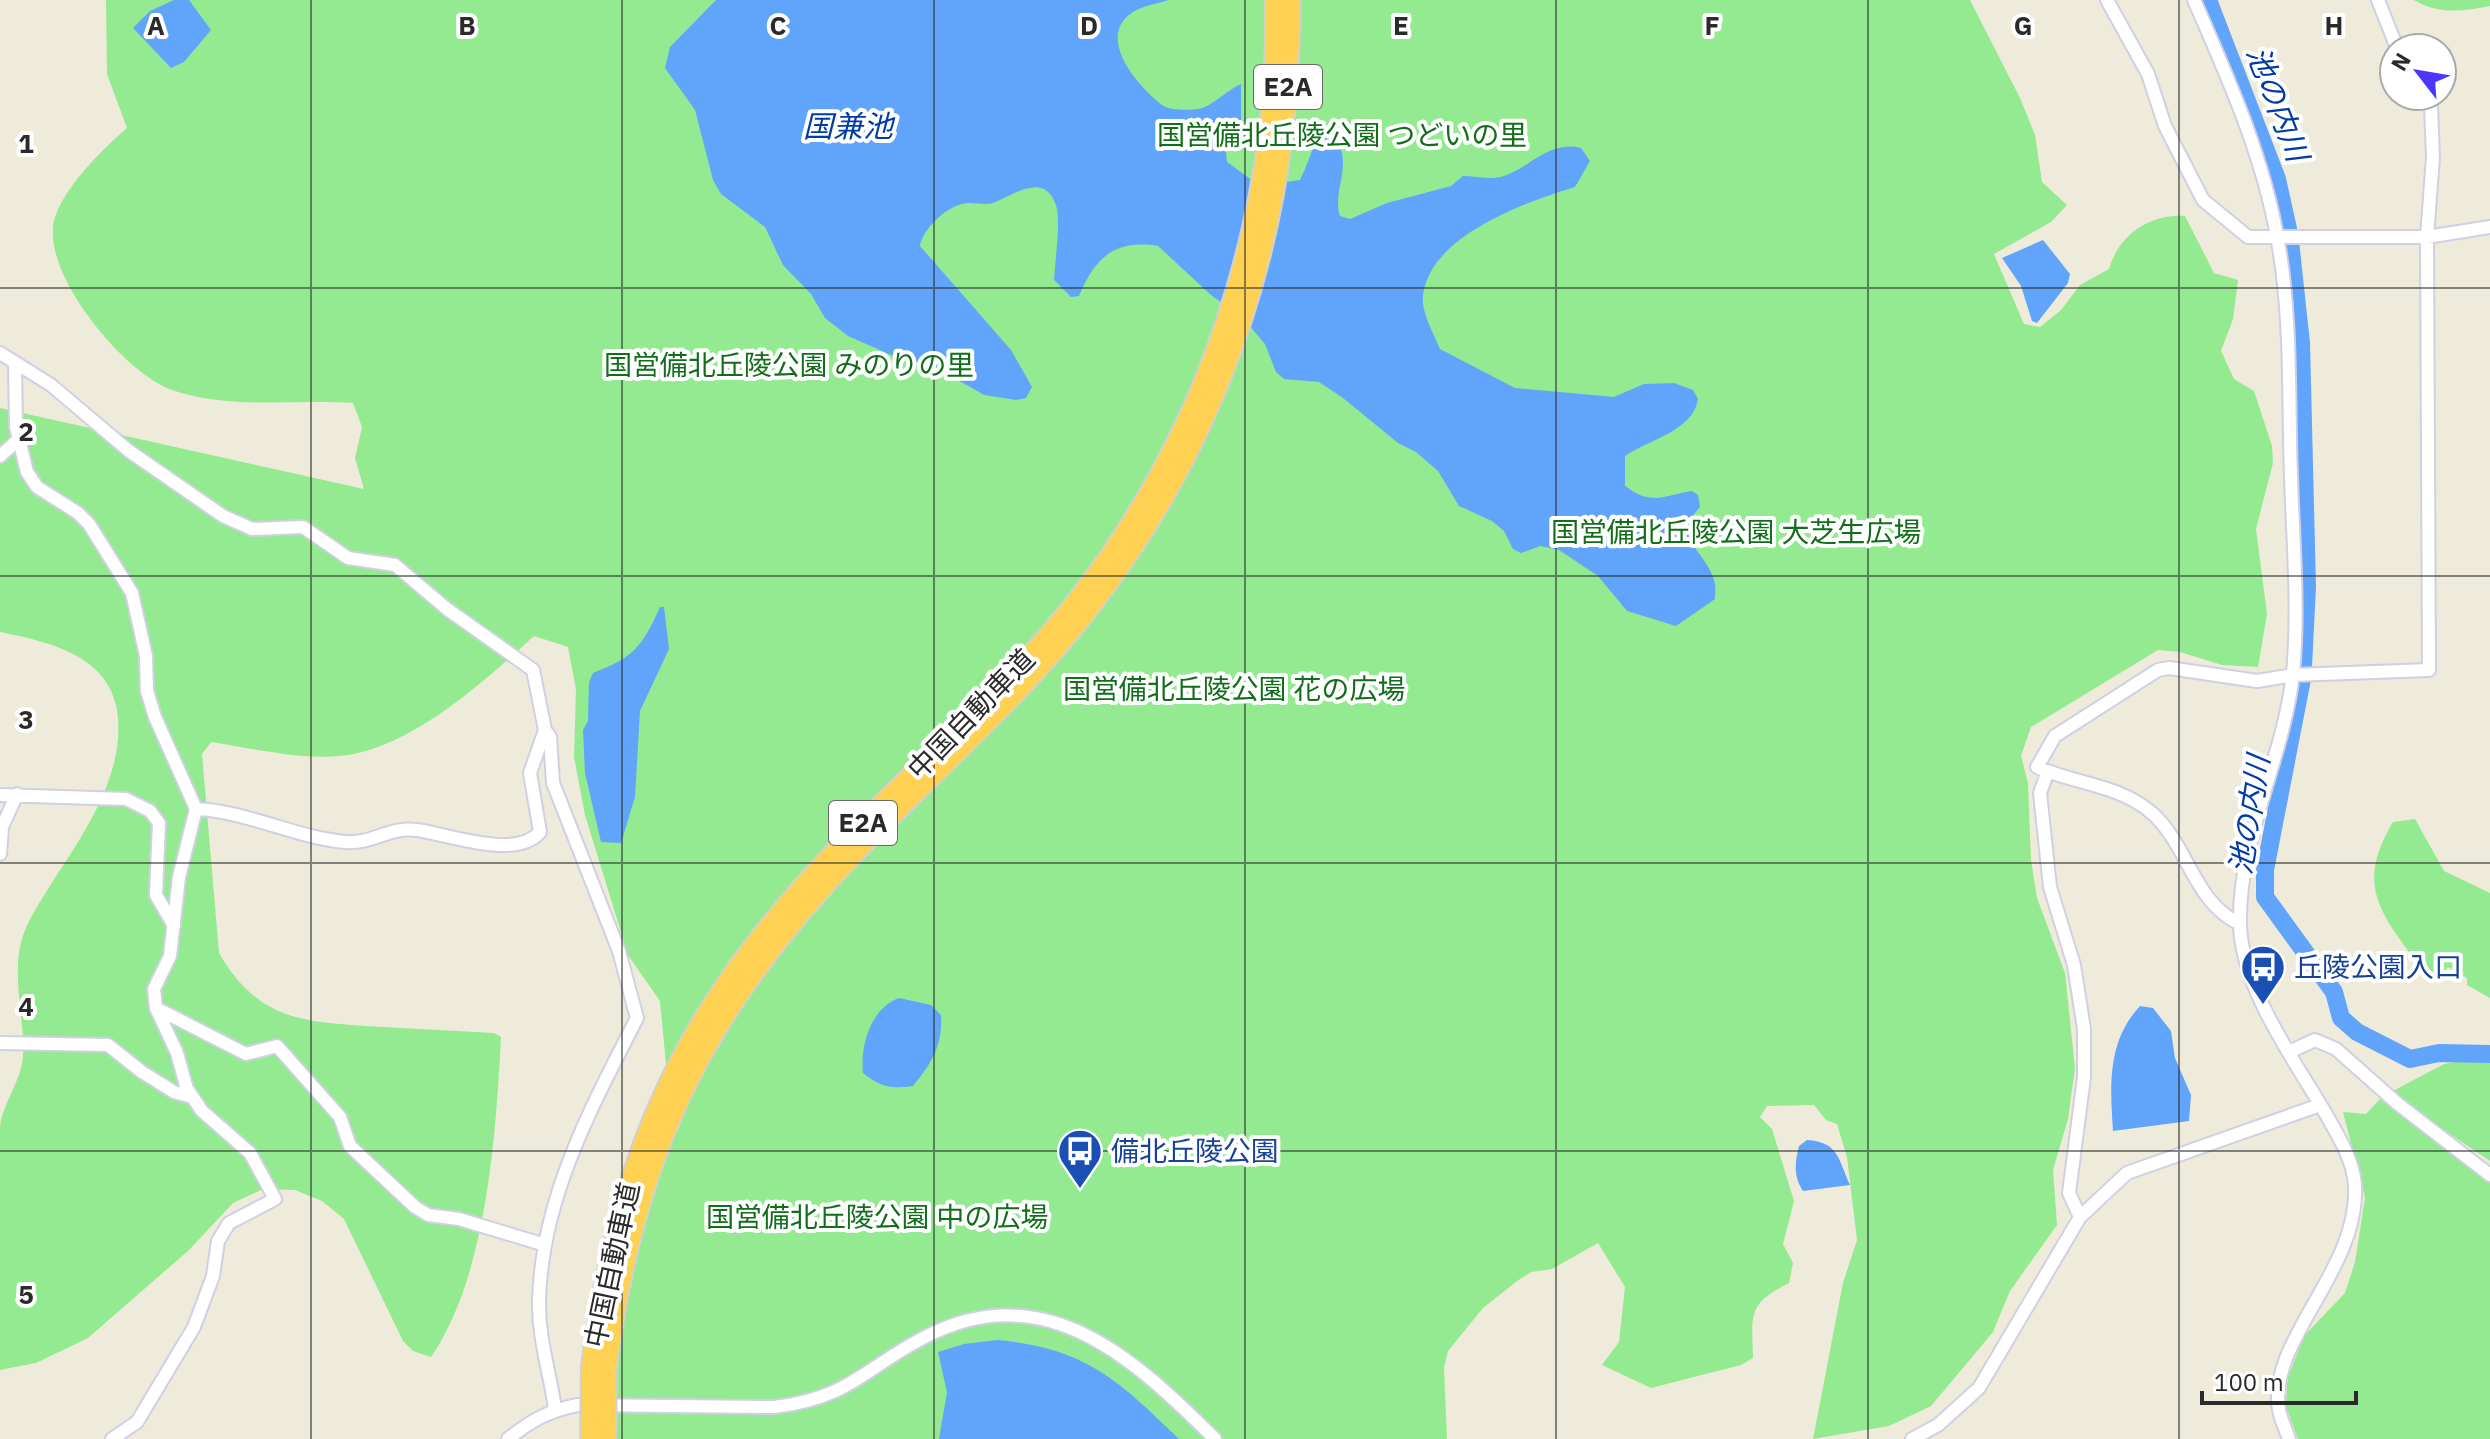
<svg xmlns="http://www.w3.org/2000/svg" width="2490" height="1439" viewBox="0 0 2490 1439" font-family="'IBM Plex Sans','Noto Sans JP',sans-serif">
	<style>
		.green { fill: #93ea90 }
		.water { fill: #61a4fc }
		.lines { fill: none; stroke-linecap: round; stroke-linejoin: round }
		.river { stroke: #61a4fc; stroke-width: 18 }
		.minor-casing { stroke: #d1cfe4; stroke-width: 16 }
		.highway-casing { stroke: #d0d0d0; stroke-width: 22 }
		.minor { stroke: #fff; stroke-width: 12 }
		.highway { stroke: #ffd153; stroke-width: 18 }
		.highway-bridge-casing { stroke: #d0d0d0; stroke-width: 22; stroke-linecap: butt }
		.highway-bridge { stroke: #ffd153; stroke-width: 18 }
		.grid { fill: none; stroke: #2a2a2a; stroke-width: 2; stroke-opacity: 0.55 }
		.labels { text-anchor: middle; stroke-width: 8; stroke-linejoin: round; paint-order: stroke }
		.shield { fill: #fff; stroke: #6a6a6a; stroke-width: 2 }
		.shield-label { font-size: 26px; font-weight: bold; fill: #2a2a2a }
		.park-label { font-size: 28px; fill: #126e1b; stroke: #fff }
		.street-label { font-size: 28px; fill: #2a2a2a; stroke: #fff }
		.transit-label { font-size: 28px; fill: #164399; stroke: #fff; text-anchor: start }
		.water-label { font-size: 30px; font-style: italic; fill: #003ba7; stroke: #fff }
		.grid-label { font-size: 26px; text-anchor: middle; font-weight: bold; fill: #2a2a2a; stroke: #fff; stroke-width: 8; stroke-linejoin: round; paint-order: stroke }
	</style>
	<rect width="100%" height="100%" fill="#eeebda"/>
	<path class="green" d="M106,0H1970L2020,98L2035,135L2042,182L2067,205L2051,222L1994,254L2024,324L2040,327L2061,310L2080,285L2109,269C2119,235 2149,214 2185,216L2214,273L2238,280L2233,319L2221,351L2234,379L2254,391L2272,446L2273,463L2256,529L2267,614L2258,667L2222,665L2180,652L2158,650L2031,727L2021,756L2028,783L2031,860L2037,898L2065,973L2075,1068L2068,1119L2053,1170L2057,1225L2010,1291L1993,1332L1931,1406L1889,1426L1813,1439L1843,1283L1857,1240L1847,1157L1837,1124L1826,1120L1814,1105L1767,1106L1760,1117L1772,1129L1794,1201L1783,1244L1793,1263L1789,1283C1747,1304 1752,1314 1753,1358L1741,1365L1651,1388L1602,1365L1619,1342L1625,1287L1598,1243L1552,1269L1531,1272L1517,1281L1483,1308L1448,1351L1444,1368L1447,1439H617L615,1368L623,1302L645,1203L672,1127L660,1001L628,955L585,815L574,757L576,689L568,647L534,636C485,681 408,751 339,756C297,760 252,748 211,742L202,754L219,953C260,1024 309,1022 383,1027C420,1029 457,1031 494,1033L501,1037C496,1134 487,1276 431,1357L413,1351L403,1341L344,1219L322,1201L295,1190L263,1189L233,1203L189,1250L88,1338L36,1363L0,1370C0,1313 0,1256 0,1199C0,1176 0,1150 0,1126C3,1103 21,1081 23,1057C25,1019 12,980 21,942C27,919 43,898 55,878C87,829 129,767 116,705C104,653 44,641 0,632V408L364,489L355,458L362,427L353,403C293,399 229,410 172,390C125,373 49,282 53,229C55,195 103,149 127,128L107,74Z
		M2414,0H2490V6C2463,11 2439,15 2414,0Z
		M2415,819L2444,871L2490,893V998L2467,985V978L2448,967L2439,979C2421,967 2411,956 2399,938C2368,895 2366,868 2393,822Z
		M2490,1054V1161L2389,1093L2444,1064Z
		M2380,1099L2490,1182V1439H2298L2286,1407L2287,1380L2304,1336L2345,1293L2355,1262L2365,1198L2343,1112L2366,1114Z"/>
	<path class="water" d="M174,0H189L211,30L184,62L171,68L133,28L150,11Z
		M716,0H1168C1157,4 1142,6 1133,12C1094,37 1139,87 1162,105C1170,111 1189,110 1199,109C1209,108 1229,89 1241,84V123C1229,136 1224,144 1227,162L1260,186L1300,180C1308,165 1315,138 1323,129L1331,131C1357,163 1331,188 1340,216L1350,219L1387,203L1451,186L1463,176C1475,176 1488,180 1501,177C1529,169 1548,140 1581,148L1590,161L1575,187C1526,202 1429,236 1423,296C1421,312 1434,334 1440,349L1515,388L1614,397L1644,384L1674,383L1693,390L1698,399C1693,431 1650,439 1625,456V486C1652,506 1661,496 1692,491L1698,495L1700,507C1670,539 1705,549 1714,580C1716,585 1715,594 1715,599L1676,626L1627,611L1598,576L1559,550L1540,546L1521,553L1513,549L1504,531L1492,521L1459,506L1438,471L1416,452L1398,443L1343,398L1319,382L1284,379L1276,372L1265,344L1242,317L1211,295L1158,246C1114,239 1095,258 1079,296L1071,297L1054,280C1055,261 1061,221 1056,205C1044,171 1014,195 993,203C983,206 972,201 962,204C945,208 923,229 920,246L1011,350L1032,387L1026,398L1016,400L984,395L930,364L900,359L848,336L825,318L811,294L783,265L765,227L721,194L713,180L695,110L665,68L670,47Z
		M2043,240L2070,274L2068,283L2037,323L2032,321L2021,286L2002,258Z
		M660,607H664L669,649L640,711L635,797L621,843L601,842L585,773L583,730L588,721L589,682L593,673C634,657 642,647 660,607Z
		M899,998L931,1005L941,1015C943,1045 931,1064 913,1086C891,1089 880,1087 863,1073C860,1045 871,1008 899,998Z
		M2140,1006L2153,1008L2171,1031L2175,1058L2191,1095L2189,1121L2113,1131C2110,1086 2107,1041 2140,1006Z
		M1807,1140C1839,1142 1838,1159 1850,1185L1803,1191C1793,1176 1795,1162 1799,1146Z
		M997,1340C1086,1348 1118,1380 1179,1439H939L947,1392L938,1352L964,1344Z"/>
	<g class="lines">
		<path class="river" d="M2208,0L2277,179L2288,229
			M2290,241L2301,343L2307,587L2303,667
			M2302,679L2265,870V897L2334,992L2341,1018L2357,1032L2410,1059L2439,1053L2490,1054"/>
		<g class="minor-casing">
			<path id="minor" d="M2107,0L2148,74L2165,126L2203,200L2248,237H2427L2490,227
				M2194,0C2228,78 2264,158 2278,242C2292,319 2288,399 2291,477C2293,542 2299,608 2293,673C2284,758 2238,839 2240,924C2241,986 2292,1057 2323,1109C2336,1132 2353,1158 2355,1185C2360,1270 2267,1340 2279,1410C2281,1420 2286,1430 2289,1439
				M2378,0L2397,48
				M0,353L51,385L129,451L223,516L252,529L303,527L348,558L395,565L447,609L533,670L545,730
				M15,364L16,427L27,472L37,487L78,513L89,524L132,593L146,656L147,691L155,717L196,809L179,877L170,956L154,989L156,1008L177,1053L187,1089L202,1111L250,1153L275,1199L229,1223L218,1241L213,1276L194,1327L137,1422L112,1439
				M0,456L18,440
				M2048,771L2040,793L2050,887L2074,965L2084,1029V1077L2069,1193L2080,1217
				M0,795L126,799L150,811L159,823L156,895L174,926
				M196,809C247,811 296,838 346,842C372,844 391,826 417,830C451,835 516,860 540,832L530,773L545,730L550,737L553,783L619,951L637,1018C591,1108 542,1197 539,1300C538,1338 550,1372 555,1409
				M0,854L2,827L17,794
				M2240,924C2194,903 2188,845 2152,813C2118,784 2075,784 2037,767L2055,736L2158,670L2169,668L2257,681L2293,675L2429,670L2427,237L2433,157L2431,106L2424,96
				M156,1008L246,1054L277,1046L340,1117L350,1146L415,1207L428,1215L459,1219L542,1244
				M0,1043L108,1045L142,1072L174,1092L192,1097
				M2289,1052L2315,1040L2336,1049L2398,1104L2490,1175
				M508,1439C530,1421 550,1410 578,1405L774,1407C851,1398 865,1367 927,1336C1047,1275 1136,1361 1215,1439
				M1912,1439L1938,1425L1979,1388L2080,1217L2127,1173L2320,1105"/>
		</g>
		<g class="highway-casing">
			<path id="highway" d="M591,1366C620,1144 687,1004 843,843C920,763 1005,691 1074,604C1209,433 1279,217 1275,0
				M607,1367C634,1152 706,1006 857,851C934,771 1019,699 1087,611C1224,437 1293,221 1290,0"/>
		</g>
		<use href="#minor" class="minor"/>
		<use href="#highway" class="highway"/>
		<g class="highway-bridge-casing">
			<path id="highway-bridge" d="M590,1439L591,1366
				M606,1439L607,1367"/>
		</g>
		<use href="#highway-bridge" class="highway-bridge"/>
	</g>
	<path class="grid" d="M311,0V1439M622,0V1439M934,0V1439M1245,0V1439M1556,0V1439M1868,0V1439M2179,0V1439M0,288H2490M0,576H2490M0,863H2490M0,1151H2490"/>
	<defs>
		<g id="bus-pin" transform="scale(2.3)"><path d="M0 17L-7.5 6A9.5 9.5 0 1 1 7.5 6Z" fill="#1a4fb4" stroke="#fff"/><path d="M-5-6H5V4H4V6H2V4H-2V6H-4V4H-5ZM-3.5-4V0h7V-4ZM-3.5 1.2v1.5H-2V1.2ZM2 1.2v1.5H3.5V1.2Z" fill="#fff"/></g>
	</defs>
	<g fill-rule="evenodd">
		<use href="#bus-pin" x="2263" y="967"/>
		<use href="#bus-pin" x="1080" y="1151"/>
	</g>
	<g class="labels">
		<g class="shield">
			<rect x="1254" y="65" width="68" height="44" rx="6"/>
			<rect x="829" y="801" width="68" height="44" rx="6"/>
		</g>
		<g class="shield-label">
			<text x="1288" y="96">E2A</text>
			<text x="863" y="832">E2A</text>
		</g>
		<g class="park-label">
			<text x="1342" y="145">国営備北丘陵公園 つどいの里</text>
			<text x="789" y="375">国営備北丘陵公園 みのりの里</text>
			<text x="1736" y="542">国営備北丘陵公園 大芝生広場</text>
			<text x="1234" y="699">国営備北丘陵公園 花の広場</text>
			<text x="877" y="1227">国営備北丘陵公園 中の広場</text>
		</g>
		<g class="street-label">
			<text transform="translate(971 714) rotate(-46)" y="10">中国自動車道</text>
			<text transform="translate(612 1265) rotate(-78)" y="10">中国自動車道</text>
		</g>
		<g class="transit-label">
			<text x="2294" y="977">丘陵公園入口</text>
			<text x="1111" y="1161">備北丘陵公園</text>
		</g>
		<g class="water-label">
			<text transform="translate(2277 104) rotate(69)" y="10">池の内川</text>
			<text x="848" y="137">国兼池</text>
			<text transform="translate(2250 815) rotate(-81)" y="10">池の内川</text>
		</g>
	</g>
	<g class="grid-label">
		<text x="156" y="35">A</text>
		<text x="467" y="35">B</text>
		<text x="778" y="35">C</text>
		<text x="1089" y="35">D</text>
		<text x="1401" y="35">E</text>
		<text x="1712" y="35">F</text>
		<text x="2023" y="35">G</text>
		<text x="2334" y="35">H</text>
		<text x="26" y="153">1</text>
		<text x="26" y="441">2</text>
		<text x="26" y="729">3</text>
		<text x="26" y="1016">4</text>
		<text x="26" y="1304">5</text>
	</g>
	<g transform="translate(2418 72) rotate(301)"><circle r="38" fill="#ffffff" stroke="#aaaaaa" stroke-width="2"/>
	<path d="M0-6L14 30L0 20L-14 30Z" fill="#4d35ff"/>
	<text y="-12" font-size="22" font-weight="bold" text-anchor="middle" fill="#2a2a2a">N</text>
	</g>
	<path d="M2202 1391v12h154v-12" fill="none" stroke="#2a2a2a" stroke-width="4"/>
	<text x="2214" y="1391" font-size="24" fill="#2a2a2a" stroke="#ffffff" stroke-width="6" paint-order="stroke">100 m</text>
</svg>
